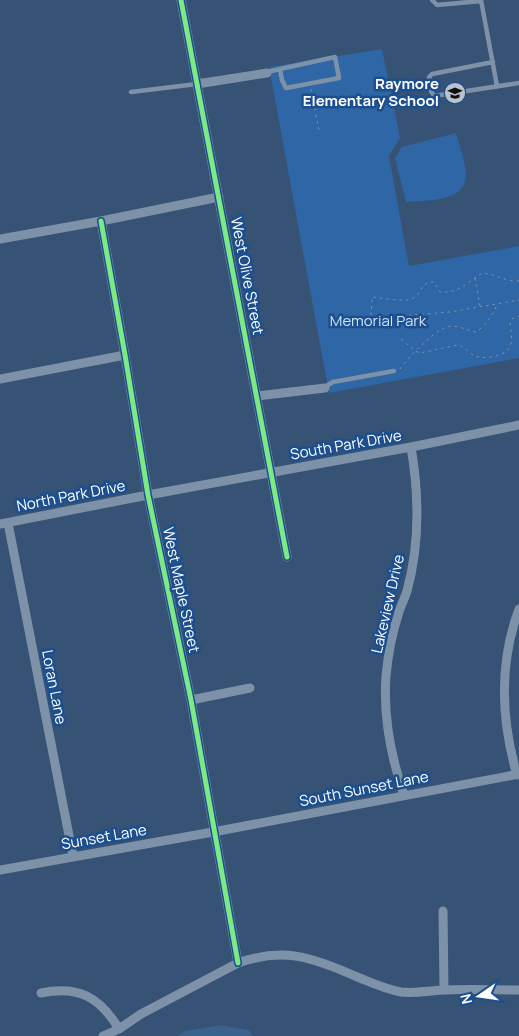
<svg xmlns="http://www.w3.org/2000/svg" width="519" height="1036" viewBox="0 0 519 1036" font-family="Manrope,sans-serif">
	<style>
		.green { fill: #2f66a5 }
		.water { fill: #3b618d }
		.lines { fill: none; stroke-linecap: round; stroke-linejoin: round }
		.path { stroke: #7d92a8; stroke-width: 1; stroke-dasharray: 2.5 4; stroke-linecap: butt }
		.service { stroke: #7d92a8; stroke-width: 4.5 }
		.minor { stroke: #7d92a8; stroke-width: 9 }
		.cycleway-casing { stroke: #1b4f8f; stroke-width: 8 }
		.cycleway { stroke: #7ce984; stroke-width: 5 }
		.labels { text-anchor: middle; stroke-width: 5; stroke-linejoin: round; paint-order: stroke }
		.poi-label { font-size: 15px; font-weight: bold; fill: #fff; stroke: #1b4f8f; text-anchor: end }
		.street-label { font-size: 15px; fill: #fff; stroke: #1b4f8f }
		.park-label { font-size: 15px; fill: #cfe3fa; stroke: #1b4f8f }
	</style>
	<rect width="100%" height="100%" fill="#365274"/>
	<path class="green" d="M382,49L400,138L389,156L409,266L519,246V358L329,393L269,67Z
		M456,133C459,145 466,163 466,175C466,203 425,200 406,202L395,158L402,147Z"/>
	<path class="water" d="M221,1025L249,1030L253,1036H178L185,1031Z"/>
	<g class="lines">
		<path class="path" d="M311,89L319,130
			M475,278L480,306
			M519,281C502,281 496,274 482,273C468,282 458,294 440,292L434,282C418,282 424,294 411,299C403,302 381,298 372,297L371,318V320L411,315L450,312L519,300
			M401,339L415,351L420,353L458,345C465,347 469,353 475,356C482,358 488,358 495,356C515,352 512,339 510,322L512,319L519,316
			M400,369C409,357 437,326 452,326C460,326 468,331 476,332C485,326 493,315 497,305"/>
		<path class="service" d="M432,0L437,5L481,1
			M481,0L497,86
			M493,62L432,74L429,77L431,91L434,96L519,83
			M267,72L280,69L282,80L286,88L339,78L335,57L280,69
			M131,92L197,84
			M325,387L333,382L394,371"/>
		<path class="minor" d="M181,0L287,557
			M197,84L267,73
			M101,221L125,355L148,495L191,700L238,963
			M0,239L101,221L219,197
			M0,379L125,355
			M257,396L325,388
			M8,523L73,856
			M0,524L148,495L411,447L519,425
			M191,700L250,688
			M517,775C501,720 499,663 519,609
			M404,795C391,757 383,717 386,676C388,654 392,633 399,612C401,605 405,598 407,591C420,544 419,494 411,447
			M0,870L213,832L519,774
			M443,911L444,990
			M41,993C78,985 100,997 119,1029
			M103,1036L119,1029L141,1014L238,963C283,947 312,957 355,976C370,982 384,989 401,992C417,994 431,990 447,990C471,989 495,990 519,990"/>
		<g class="cycleway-casing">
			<path id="cycleway" d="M181,0L287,557
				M101,221L125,355L148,495L191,700L238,963"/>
		</g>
		<use href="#cycleway" class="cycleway"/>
	</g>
	<defs>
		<g id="school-disc" transform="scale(1.125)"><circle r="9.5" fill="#b9c2ce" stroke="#1b4f8f"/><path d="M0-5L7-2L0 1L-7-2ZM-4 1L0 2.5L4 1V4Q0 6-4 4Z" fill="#111"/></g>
	</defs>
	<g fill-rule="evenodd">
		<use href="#school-disc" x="455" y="93"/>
	</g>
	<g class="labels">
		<g class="poi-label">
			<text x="439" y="89">Raymore<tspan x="439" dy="17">Elementary School</tspan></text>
		</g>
		<g class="street-label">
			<text transform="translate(247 276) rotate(79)" y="5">West Olive Street</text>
			<text transform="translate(346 445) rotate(-10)" y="5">South Park Drive</text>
			<text transform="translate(71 496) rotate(-11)" y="5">North Park Drive</text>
			<text transform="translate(181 590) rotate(78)" y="5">West Maple Street</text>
			<text transform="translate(388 604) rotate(-77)" y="5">Lakeview Drive</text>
			<text transform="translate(54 687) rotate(79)" y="5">Loran Lane</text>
			<text transform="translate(364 789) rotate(-11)" y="5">South Sunset Lane</text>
			<text transform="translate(104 837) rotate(-10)" y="5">Sunset Lane</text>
		</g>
		<g class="park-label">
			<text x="378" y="326">Memorial Park</text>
		</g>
	</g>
	<g transform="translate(479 996) rotate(257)" stroke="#1b4f8f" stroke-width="4" paint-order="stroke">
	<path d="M0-4L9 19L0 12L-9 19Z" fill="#ffffff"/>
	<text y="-8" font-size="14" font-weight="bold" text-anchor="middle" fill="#ffffff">N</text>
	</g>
</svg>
